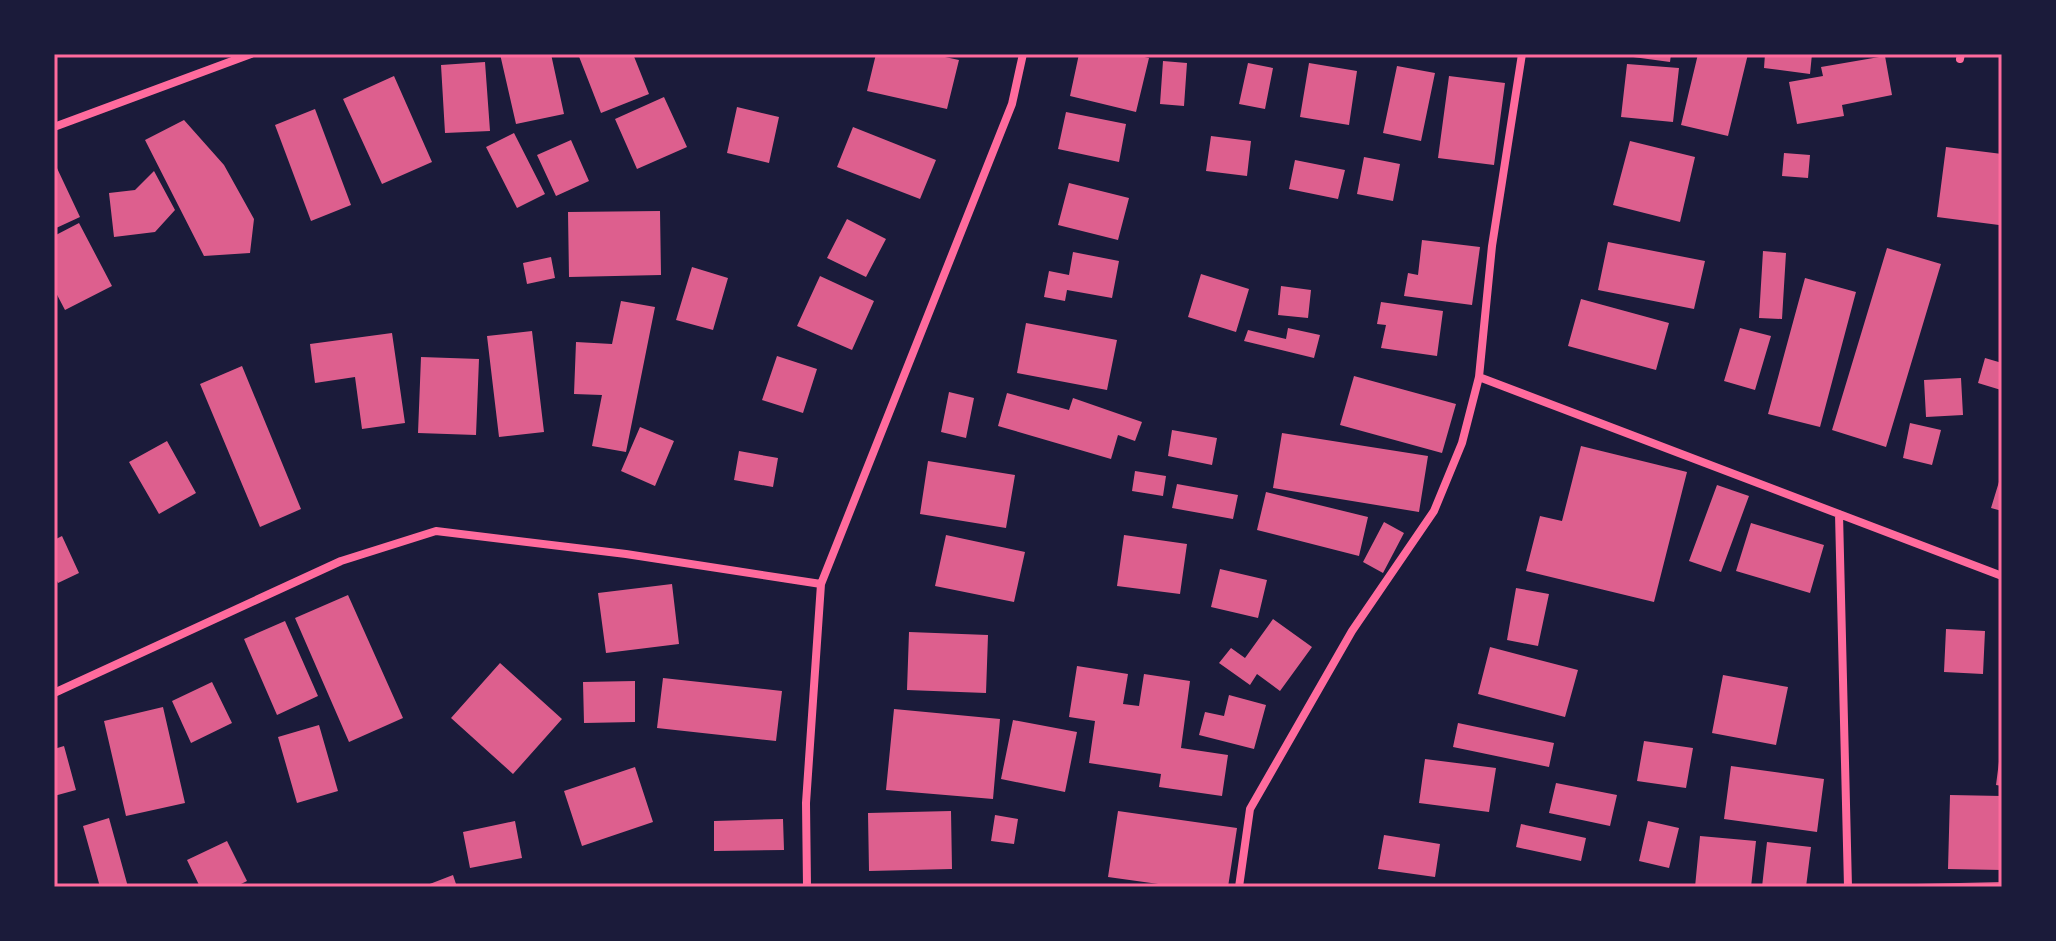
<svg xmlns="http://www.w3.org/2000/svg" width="2056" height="941" viewBox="0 0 2056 941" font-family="Lato,sans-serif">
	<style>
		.building { fill: #dd5f8e }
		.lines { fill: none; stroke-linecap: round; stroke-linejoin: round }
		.minor { stroke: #ff6b9d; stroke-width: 8 }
		.neatline { fill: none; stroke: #ff6b9d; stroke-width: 3 }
	</style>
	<rect width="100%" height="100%" fill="#1b1b3a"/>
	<path class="building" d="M500,54H551L564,114L516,124Z
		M578,54H633L649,94L601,113Z
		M876,54H931L959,60L947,109L867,91Z
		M1079,54H1131L1149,58L1136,112L1070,96Z
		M1611,54H1671L1670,62Z
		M1698,54H1748L1728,136L1681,125Z
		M1765,54H1812L1810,74L1764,68Z
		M1885,56L1892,95L1842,105L1844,116L1797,124L1789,82L1823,76L1821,67Z
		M1163,61L1187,63L1184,106L1160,104Z
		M485,62L490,131L445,133L441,65Z
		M1248,63L1273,68L1265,109L1239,104Z
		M1309,63L1357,71L1349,125L1300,117Z
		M1627,64L1679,68L1673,122L1621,117Z
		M1397,66L1435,73L1421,141L1383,133Z
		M394,76L432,162L382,184L343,99Z
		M1449,76L1505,83L1494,165L1438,158Z
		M664,97L687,147L637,169L615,119Z
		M737,107L779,117L769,163L727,153Z
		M315,109L351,205L311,221L275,125Z
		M1066,112L1126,124L1119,162L1058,149Z
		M184,120L224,165L254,219L250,253L204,256L145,140Z
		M853,127L936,160L920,199L837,167Z
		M514,133L545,194L517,208L486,147Z
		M1211,136L1251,141L1247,176L1206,171Z
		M571,140L589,181L556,196L537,155Z
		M1630,141L1695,157L1680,222L1613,205Z
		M1946,147L2002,154L1999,225L1937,217Z
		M1784,153L1810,155L1808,178L1782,176Z
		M1364,157L1400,164L1393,201L1357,194Z
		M1295,160L1345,170L1338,199L1289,189Z
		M56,166L80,217L54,229V167Z
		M154,171L175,210L155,232L114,237L109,193L135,190Z
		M1069,183L1129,198L1118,240L1058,225Z
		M660,211L661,275L569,277L568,212Z
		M847,219L886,239L866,277L827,258Z
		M79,223L112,286L65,310L54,289V236Z
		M1422,240L1480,247L1472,305L1404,296L1408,273L1418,275Z
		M1608,242L1705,261L1694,309L1598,290Z
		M1887,248L1941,264L1886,447L1832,430Z
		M1763,251L1786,253L1782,319L1759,318Z
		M1073,252L1119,261L1112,298L1067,290L1065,301L1044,297L1049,271L1069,275Z
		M551,257L555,278L527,284L523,263Z
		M692,267L728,278L713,330L676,320Z
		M1201,274L1249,289L1236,332L1188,317Z
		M820,276L874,301L852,350L797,326Z
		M1805,278L1856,292L1820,427L1768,414Z
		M1281,286L1311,290L1308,318L1278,315Z
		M1581,299L1669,323L1656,370L1568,346Z
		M621,301L655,307L626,452L592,446L602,395L574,394L576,342L612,344Z
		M1381,302L1443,311L1437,356L1381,348L1386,325L1377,324Z
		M1026,323L1117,340L1107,390L1017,373Z
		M1288,328L1320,335L1314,358L1244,341L1248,330L1286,339Z
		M1740,328L1771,336L1755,390L1724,381Z
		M532,331L544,432L499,437L487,336Z
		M392,333L405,423L362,429L355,377L315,383L310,344Z
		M777,356L817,369L803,413L762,400Z
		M421,357L479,359L476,435L418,433Z
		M1985,358L2002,363L2001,390L1978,383Z
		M242,366L301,509L260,527L200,384Z
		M1354,376L1456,404L1442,453L1340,425Z
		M1961,378L1963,415L1926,417L1924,380Z
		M949,392L974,398L966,438L941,432Z
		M1007,393L1069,410L1073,398L1142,422L1135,441L1118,435L1111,459L998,426Z
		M1910,423L1941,430L1932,465L1903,458Z
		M640,427L674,441L655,486L621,471Z
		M1172,430L1217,438L1212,465L1168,456Z
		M1282,433L1428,456L1419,512L1273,488Z
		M167,441L196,493L159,514L129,462Z
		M1581,446L1687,472L1654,602L1526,571L1540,516L1562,521Z
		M739,451L778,458L773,487L734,480Z
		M928,461L1015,475L1006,528L920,514Z
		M1135,471L1166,476L1163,496L1132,491Z
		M2002,472V511L1991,508Z
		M1177,484L1238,495L1233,519L1172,508Z
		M1717,485L1749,496L1721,572L1689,561Z
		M1266,492L1368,517L1359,556L1257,530Z
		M1384,522L1404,533L1383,573L1363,562Z
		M1751,523L1824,545L1810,593L1736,571Z
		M946,535L1025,552L1014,602L935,586Z
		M1124,535L1187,544L1180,594L1117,586Z
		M62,536L79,573L58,583L54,575V540Z
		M1220,569L1267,580L1258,618L1211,607Z
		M672,584L679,644L606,653L598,593Z
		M1516,588L1549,594L1538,646L1507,640Z
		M348,595L403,718L349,742L295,618Z
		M1273,619L1312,647L1280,691L1257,674L1250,685L1219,663L1231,648L1245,658Z
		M285,621L318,696L277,715L244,639Z
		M1946,629L1985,631L1983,674L1944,672Z
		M909,632L988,635L986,693L907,690Z
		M1490,647L1578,670L1565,717L1478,694Z
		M500,663L562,719L513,774L451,718Z
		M1077,666L1128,674L1123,704L1139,706L1144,674L1190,681L1181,748L1228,755L1222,796L1159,787L1161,774L1089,763L1095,721L1069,717Z
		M1723,675L1788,687L1776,745L1712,733Z
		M663,678L782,691L776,741L657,728Z
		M635,681V722L584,723L583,682Z
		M212,682L232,723L191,743L172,701Z
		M1229,695L1266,705L1254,749L1199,735L1205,712L1224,716Z
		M163,707L185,803L126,816L104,721Z
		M894,709L1000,719L993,799L886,790Z
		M1013,720L1077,732L1065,792L1001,779Z
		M1458,723L1554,743L1549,767L1453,747Z
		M319,725L338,791L297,803L278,737Z
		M1644,741L1693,748L1686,788L1637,781Z
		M64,746L76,790L54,796V749Z
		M2000,754H2002V786L1996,785Z
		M1425,759L1496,768L1489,812L1419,803Z
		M1731,766L1824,779L1817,832L1724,819Z
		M635,767L653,822L582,846L564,791Z
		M1556,783L1617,795L1610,826L1549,813Z
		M1950,795L2002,796V870L1948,869Z
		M951,811L952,869L869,871L868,813Z
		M1118,811L1237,828L1228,887H1180L1108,877Z
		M995,815L1018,819L1014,844L991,841Z
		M109,818L128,887H100L83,826Z
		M783,819L784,850L714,851V821Z
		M515,821L522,858L470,868L463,832Z
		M1648,821L1679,828L1669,868L1639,861Z
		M1521,824L1586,838L1581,861L1516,847Z
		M1384,835L1440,844L1435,877L1378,869Z
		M1700,836L1756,841L1751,887H1695Z
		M227,841L247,881L235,887H200L187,860Z
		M1767,842L1811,847L1806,887H1762Z
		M453,875L457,887H422Z
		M2002,882V887H1916V884Z"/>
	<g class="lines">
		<path class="minor" d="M1960,59L1961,54
			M54,127L251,54
			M1479,377L2002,576
			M1839,514L1848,887
			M54,693L341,561L436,531L626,554L821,584
			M807,887L806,803L821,584L1012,104L1023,54
			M1239,887L1250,809L1352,631L1434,511L1462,443L1479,377L1492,246L1522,54"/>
	</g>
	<rect width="2056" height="941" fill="none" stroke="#1b1b3a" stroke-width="112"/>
	<rect x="56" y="56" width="1944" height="829" class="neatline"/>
</svg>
